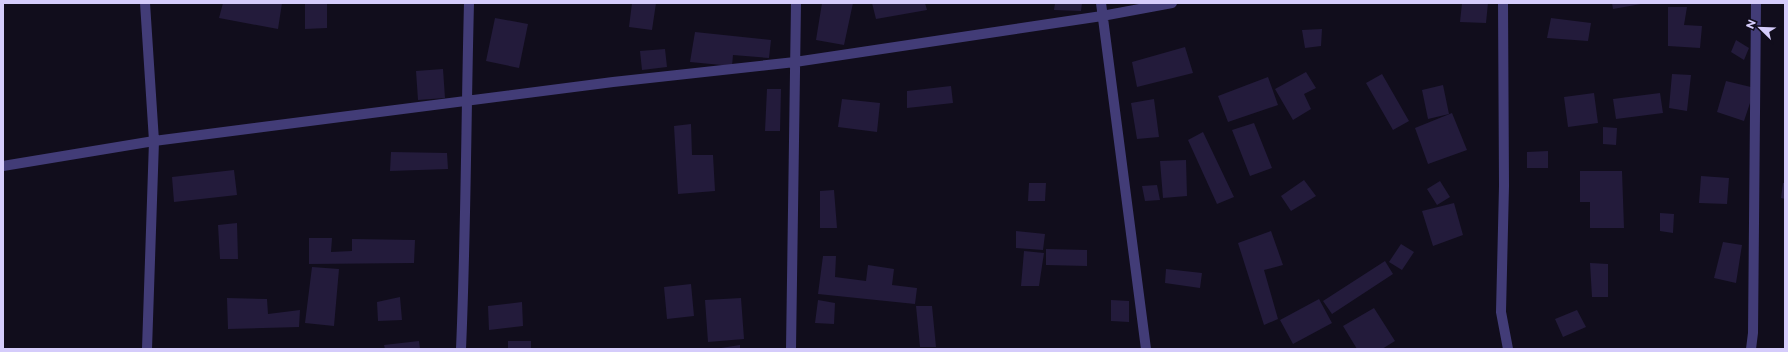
<svg xmlns="http://www.w3.org/2000/svg" width="1788" height="352" viewBox="0 0 1788 352" font-family="Montserrat,sans-serif">
	<style>
		.building { fill: #231b3b }
		.lines { fill: none; stroke-linecap: round; stroke-linejoin: round }
		.minor { stroke: #423c77; stroke-width: 10 }
	</style>
	<rect width="100%" height="100%" fill="#110d1c"/>
	<path class="building" d="M223,3H282L278,29L219,18Z
		M305,3H327V28L305,29Z
		M632,3H656L652,30L629,27Z
		M822,3H853L844,45L816,40Z
		M872,3H925L927,10L876,19Z
		M1055,3H1082L1081,11L1054,10Z
		M1462,3H1488L1486,23L1460,22Z
		M1612,3H1641V4L1613,9Z
		M1668,7H1687L1684,25L1702,26L1700,48L1668,46Z
		M495,18L528,24L519,68L486,61Z
		M1551,18L1591,23L1588,41L1547,38Z
		M1322,29L1321,46L1305,48L1302,30Z
		M695,32L771,40L769,58L733,55L732,66L690,62Z
		M1736,40L1749,48L1744,60L1731,52Z
		M1185,47L1193,73L1137,87L1132,62Z
		M665,49L667,67L642,70L640,51Z
		M443,69L445,98L418,100L416,71Z
		M1306,72L1316,88L1304,94L1311,109L1293,120L1275,89Z
		M1382,74L1409,121L1393,130L1366,83Z
		M1672,74L1691,75L1687,111L1669,108Z
		M1268,77L1278,105L1228,122L1218,96Z
		M1726,81L1755,88L1744,121L1717,112Z
		M1443,85L1449,114L1428,119L1422,90Z
		M951,86L953,103L907,108V91Z
		M767,89H781L780,131H765Z
		M1594,93L1598,123L1568,127L1564,97Z
		M1660,93L1663,113L1616,119L1613,99Z
		M842,99L880,103L877,132L838,127Z
		M1154,99L1159,137L1137,139L1131,103Z
		M1452,113L1467,150L1428,164L1415,128Z
		M1254,123L1272,168L1250,176L1232,130Z
		M691,124L692,155H713L715,191L678,194L674,126Z
		M1603,127L1617,128L1616,145L1603,144Z
		M1203,132L1234,197L1217,204L1188,140Z
		M1548,151V168H1527V152Z
		M391,152L447,153L448,169L390,171Z
		M1186,160L1187,196L1163,198L1160,161Z
		M234,170L237,195L174,202L172,177Z
		M1580,171H1622L1624,228H1590V202H1580Z
		M1701,176L1729,178L1727,204L1699,203Z
		M1304,180L1316,196L1291,211L1281,196Z
		M1440,181L1450,197L1437,205L1427,189Z
		M1029,183H1046L1045,201H1028Z
		M1783,183H1785V199L1781,198Z
		M1157,185L1160,200L1145,201L1142,186Z
		M834,190L837,228H820V191Z
		M1454,203L1463,235L1433,246L1422,211Z
		M1660,213L1674,214L1673,233L1660,231Z
		M237,223L238,259H220L218,225Z
		M1016,231L1045,234L1043,250L1016,248Z
		M1271,231L1283,265L1264,270L1278,319L1264,325L1238,243Z
		M309,238H332L331,252L352,251V239L415,240L414,263L309,264Z
		M1723,242L1742,245L1736,283L1714,278Z
		M1401,244L1414,252L1402,270L1389,262Z
		M1046,249L1087,250V266L1046,265Z
		M1024,251L1044,253L1039,286H1021Z
		M823,256H836L835,277L866,281L868,265L894,269L892,285L917,288L915,304L818,294Z
		M1385,261L1393,274L1332,314L1323,301Z
		M1590,263L1608,264V297H1592Z
		M312,267L339,269L334,326L305,323Z
		M1166,269L1202,273L1200,288L1165,283Z
		M691,284L694,316L667,319L664,287Z
		M400,297L402,320L378,321L377,302Z
		M227,298L267,299L268,314L300,310L299,327L228,329Z
		M741,298L744,339L708,342L705,300Z
		M1319,299L1332,323L1293,344L1280,320Z
		M818,300L835,303L834,324L815,323Z
		M1111,300L1129,301V322L1111,321Z
		M522,302L523,326L489,330L488,306Z
		M916,306H932L936,347H920Z
		M1374,308L1395,341L1382,349H1357L1343,326Z
		M1577,310L1586,327L1563,337L1555,319Z
		M419,341L420,349H385L384,345Z
		M508,341H531V349H508Z
		M740,345V349H721V348Z"/>
	<g class="lines">
		<path class="minor" d="M145,3L154,141L147,349
			M1101,3L1146,349
			M1503,3L1504,186L1501,312L1508,349
			M3,166L154,141L613,82L795,62L1102,16L1172,3
			M461,349C466,234 466,118 469,3
			M791,349L796,3
			M1751,349L1753,333L1756,3"/>
	</g>
	<rect width="1788" height="352" fill="none" stroke="#d5ccfb" stroke-width="8"/>
	<g transform="translate(1760 28) rotate(293)" stroke="#110d1c" stroke-width="3" paint-order="stroke">
	<path d="M0-3L7 15L0 10L-7 15Z" fill="#d5ccfb"/>
	<text y="-6" font-size="11" font-weight="bold" text-anchor="middle" fill="#d5ccfb">N</text>
	</g>
</svg>
